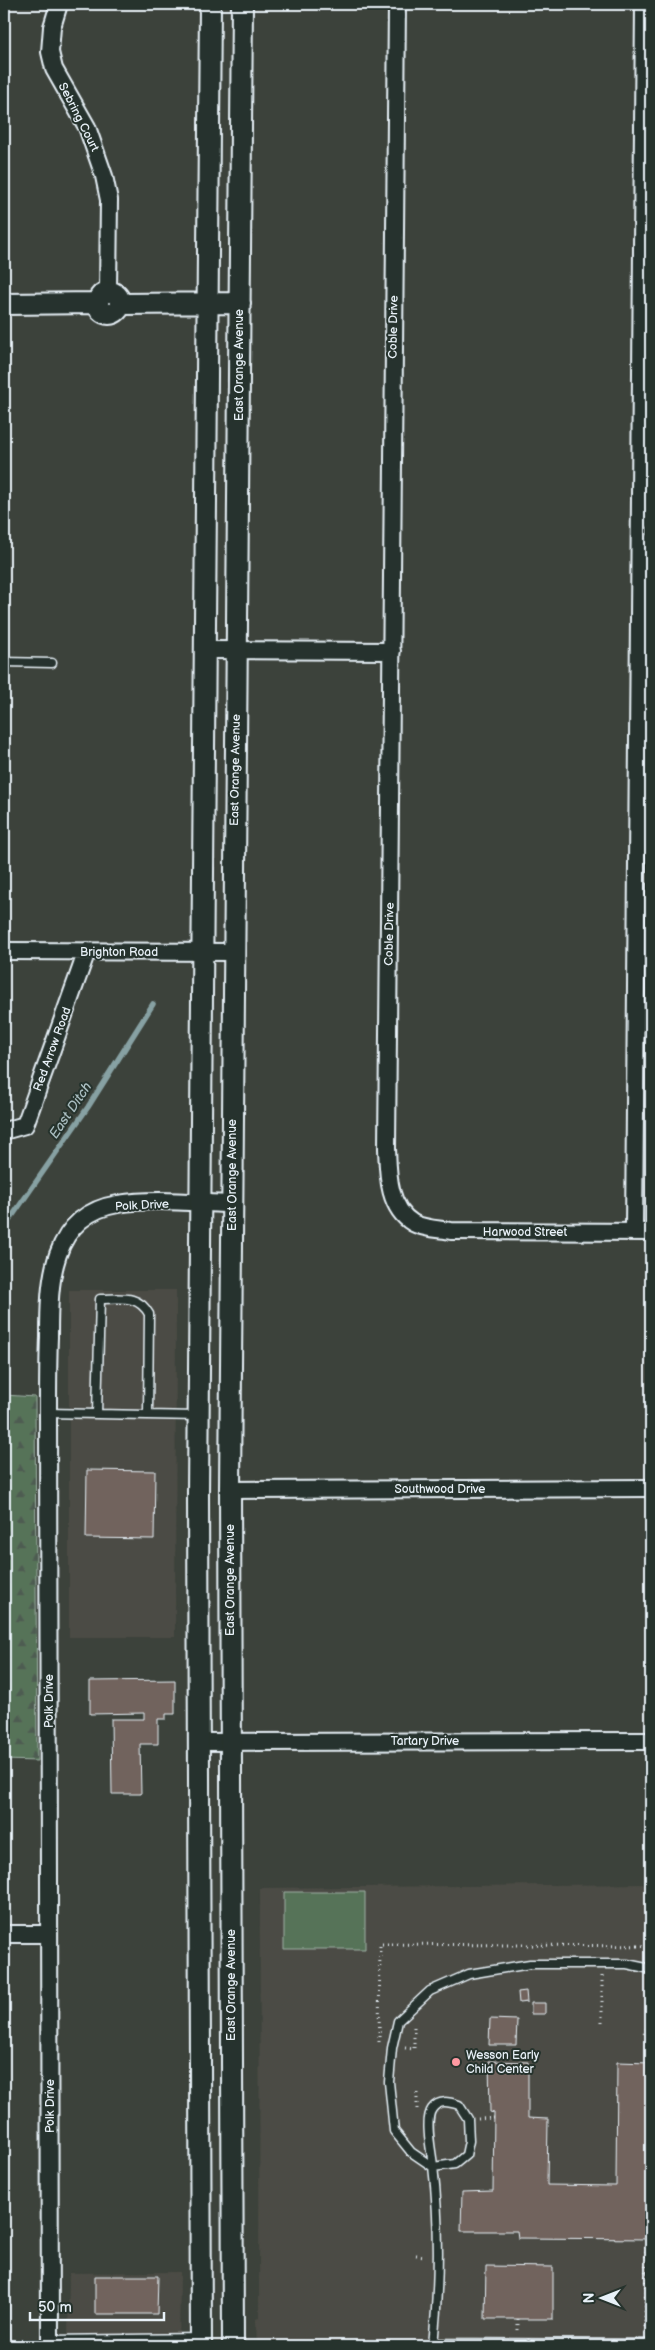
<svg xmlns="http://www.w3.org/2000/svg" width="655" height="2350" viewBox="0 0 655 2350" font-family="'Balsamiq Sans',sans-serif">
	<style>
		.built { fill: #4c4c45 }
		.forest { fill: url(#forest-firs); stroke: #a0b2a8 }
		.pitch { fill: #577359; stroke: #a0b2a8 }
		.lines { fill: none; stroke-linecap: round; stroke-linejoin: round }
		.stream { stroke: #87a1a3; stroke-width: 5.5 }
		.building { fill: #71645d; stroke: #e8f1f8 }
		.service-casing { stroke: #e8f1f8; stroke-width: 11 }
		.minor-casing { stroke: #e8f1f8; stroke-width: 20 }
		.tertiary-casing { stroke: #e8f1f8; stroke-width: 24 }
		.path { stroke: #e8f1f8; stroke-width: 3; stroke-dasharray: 1 4; stroke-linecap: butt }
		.service { stroke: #26332d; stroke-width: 8 }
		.minor { stroke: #26332d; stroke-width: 16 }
		.tertiary { stroke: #26332d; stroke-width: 20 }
		.poi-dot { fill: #ff9aa2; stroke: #26332d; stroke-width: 2 }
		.labels { text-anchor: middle; stroke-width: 4; stroke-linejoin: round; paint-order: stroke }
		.street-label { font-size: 12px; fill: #e8f1f8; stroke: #26332d }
		.poi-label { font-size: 12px; fill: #e8f1f8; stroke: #26332d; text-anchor: start }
		.water-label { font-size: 14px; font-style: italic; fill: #a8bcbf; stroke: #26332d }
	</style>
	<defs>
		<pattern id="forest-firs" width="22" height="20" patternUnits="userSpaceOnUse" patternTransform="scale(1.25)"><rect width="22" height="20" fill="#577359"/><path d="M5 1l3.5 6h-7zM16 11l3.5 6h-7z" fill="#4e5b51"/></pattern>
	</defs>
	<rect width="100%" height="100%" fill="#3c423b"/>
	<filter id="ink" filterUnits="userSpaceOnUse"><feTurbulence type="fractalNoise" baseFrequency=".02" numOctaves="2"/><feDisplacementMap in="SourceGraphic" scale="10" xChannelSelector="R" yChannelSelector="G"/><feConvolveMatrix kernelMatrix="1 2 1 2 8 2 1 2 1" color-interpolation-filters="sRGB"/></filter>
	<g filter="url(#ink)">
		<path class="built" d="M69,1290H176L175,1637H69Z
			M651,1884V2346H257L256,2319L259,2318L260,1888Z
			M180,2272L179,2346H68L69,2273Z"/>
		<path class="forest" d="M4,1395L35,1397L37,1761L4,1760Z"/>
		<path class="pitch" d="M284,1892H365V1949H284Z"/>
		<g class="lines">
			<path class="stream" d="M4,1228L88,1107L153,1004"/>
		</g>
		<path class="building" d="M87,1470L155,1471L154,1539L86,1538Z
			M175,1680V1714H166V1719H158V1744H140L141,1794H112L111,1719H144V1713L90,1714V1681Z
			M526,1991L527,2002L519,2003L518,1992Z
			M531,2003H545V2014H531Z
			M490,2019L517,2020L516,2045H489Z
			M489,2061L528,2062V2118L548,2119L547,2185L616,2186L617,2062L650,2063L649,2186H651V2239L518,2238L517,2231H461L462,2192L493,2191L494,2113L490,2112Z
			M486,2266L553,2267V2319H485Z
			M95,2276H158L157,2314H95Z
			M4,2283H9V2346H4Z"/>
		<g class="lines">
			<g class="service-casing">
				<path id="service" d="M4,662L52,663
					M48,1413L197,1416
					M97,1414L100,1299C120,1299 138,1294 149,1314L148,1415
					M51,2340L201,2338
					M434,2343L651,2344
					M433,2346C439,2287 440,2225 433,2166C432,2153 424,2120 432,2109C439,2099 449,2102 459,2105L468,2119L469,2141L466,2155L455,2164L433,2167L411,2152L394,2131L389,2082L392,2048L398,2021L430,1991L469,1974L530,1964H627L651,1969"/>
			</g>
			<g class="minor-casing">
				<path id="minor" d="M59,4L52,27L50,52L54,69L87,127L104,176L109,200L108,291
					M397,4L387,1148C388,1174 388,1208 413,1223C424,1229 439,1229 451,1231L651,1232
					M204,650L392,651
					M4,951L234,952
					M4,1131L25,1125L87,951
					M634,1232L644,4
					M230,1490L651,1488
					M198,1742L651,1741
					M4,1934H49
					M50,2346L48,1413C48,1388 48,1362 49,1337C49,1283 50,1215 118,1204C155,1198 195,1203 232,1204"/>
			</g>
			<g class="tertiary-casing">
				<path id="tertiary" d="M98 303a11 11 0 1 1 22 0a11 11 0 1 1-22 0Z
					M4,304L98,303
					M121,304L240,303
					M201,2346L198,1494L210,4
					M233,2346L230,1490L242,4"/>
			</g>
			<path class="path" d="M602,2022V1975
				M644,2034L651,2018
				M379,2042L380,1944L651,1946
				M405,2048L414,2049V2024
				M417,2093V2109
				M478,2119L494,2118
				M650,2121H651
				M416,2255L425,2256
				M646,2273L651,2271
				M518,2319V2333
				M645,2332L646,2243"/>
			<use href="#service" class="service"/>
			<use href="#minor" class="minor"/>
			<use href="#tertiary" class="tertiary"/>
		</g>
	</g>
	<circle class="poi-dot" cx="456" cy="2062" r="5"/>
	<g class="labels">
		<g class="street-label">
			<text transform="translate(79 117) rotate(63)" y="4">Sebring Court</text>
			<text transform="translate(393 327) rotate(-89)" y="4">Coble Drive</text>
			<text transform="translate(239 365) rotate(-90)" y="4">East Orange Avenue</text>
			<text transform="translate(235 770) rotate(-89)" y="4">East Orange Avenue</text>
			<text transform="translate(389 934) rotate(-89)" y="4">Coble Drive</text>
			<text x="119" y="956">Brighton Road</text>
			<text transform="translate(52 1049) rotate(-70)" y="4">Red Arrow Road</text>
			<text transform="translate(232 1175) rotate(-90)" y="4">East Orange Avenue</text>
			<text transform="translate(142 1205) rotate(-3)" y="4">Polk Drive</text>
			<text x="525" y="1236">Harwood Street</text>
			<text x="440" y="1493">Southwood Drive</text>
			<text transform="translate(230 1580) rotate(-90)" y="4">East Orange Avenue</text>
			<text transform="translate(49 1701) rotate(-90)" y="4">Polk Drive</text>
			<text x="425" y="1745">Tartary Drive</text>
			<text transform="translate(231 1985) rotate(-90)" y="4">East Orange Avenue</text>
			<text transform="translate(50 2106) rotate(-90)" y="4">Polk Drive</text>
		</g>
		<g class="poi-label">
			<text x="466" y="2059">Wesson Early<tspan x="466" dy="14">Child Center</tspan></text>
		</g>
		<g class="water-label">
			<text transform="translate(70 1110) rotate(-56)" y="5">East Ditch</text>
		</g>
	</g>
	<rect width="655" height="2350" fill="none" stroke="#26332d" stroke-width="20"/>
	<rect x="10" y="10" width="635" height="2330" fill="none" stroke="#e8f1f8" stroke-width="2" filter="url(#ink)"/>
	<g transform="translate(602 2298) rotate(270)" stroke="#26332d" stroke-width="4" paint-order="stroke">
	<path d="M0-4L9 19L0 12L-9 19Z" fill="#e8f1f8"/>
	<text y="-8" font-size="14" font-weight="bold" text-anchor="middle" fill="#e8f1f8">N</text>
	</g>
	<path d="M30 2312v8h134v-8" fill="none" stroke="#e8f1f8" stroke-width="2.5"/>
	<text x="38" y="2312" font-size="15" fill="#e8f1f8" stroke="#26332d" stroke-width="4" paint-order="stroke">50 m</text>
</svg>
